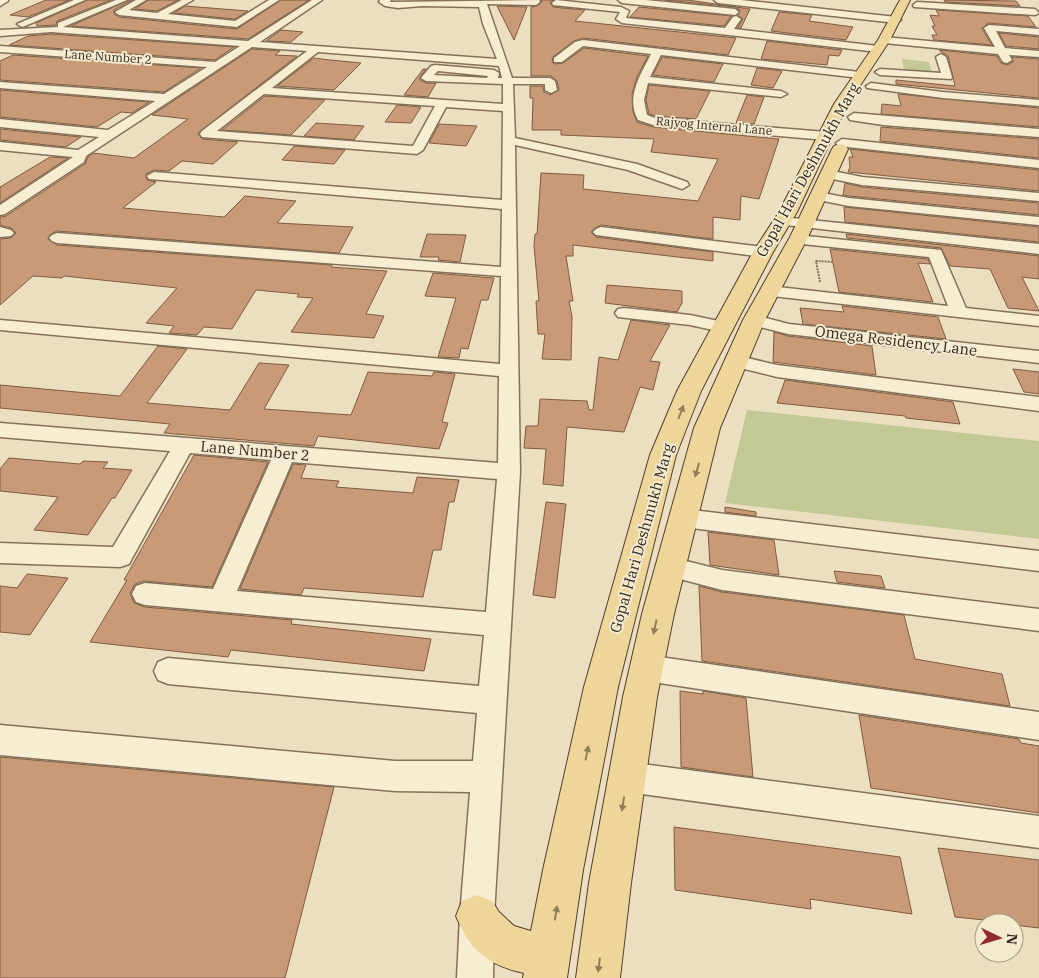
<svg xmlns="http://www.w3.org/2000/svg" width="1039" height="978" viewBox="0 0 1039 978" font-family="'IBM Plex Serif',serif">
	<style>
		.green { fill: #c2c995 }
		.building { fill: #c89a78; stroke: #825b40 }
		.lines { fill: none; stroke-linecap: round; stroke-linejoin: round }
		.minor-casing { stroke: #847159; stroke-width: 3 }
		.major-casing { stroke: #523f2e; stroke-width: 2 }
		.path { stroke: #847159; stroke-width: 2; stroke-dasharray: 2 1; stroke-linecap: butt }
		.minor { fill: #f7edd3; fill-rule: evenodd }
		.major { fill: #eed599; fill-rule: evenodd }
		.oneway { fill: #917f5b }
		.labels { text-anchor: middle; stroke-width: 4; stroke-linejoin: round; paint-order: stroke }
		.far-street-label { font-size: 12px; fill: #34291d; stroke: #f3ead0 }
		.street-label { font-size: 15px; fill: #34291d; stroke: #f3ead0 }
	</style>
	<rect width="100%" height="100%" fill="#ecdfc1"/>
	<path class="green" d="M902,59L929,62L932,73L904,70Z
		M747,410L1039,441V539L725,503Z"/>
	<path class="building" d="M46,0H69L28,17L10,15Z
		M87,0H111L57,21L56,25L37,26L36,23Z
		M129,0H132L114,10V14L119,17L237,29L281,0H309L248,39L71,26Z
		M148,0H178L157,11L135,9Z
		M541,0H553L550,3L553,7L585,10L575,21L736,38L728,55L583,38L574,41L553,57L552,62L554,64L563,63L584,48L648,56L637,77L632,94L633,112L637,122L653,127L779,139L759,199L741,196L740,220L713,217V239L601,225L595,228L591,232L596,237L713,252V261L573,245V256H566L573,301H569L572,317L571,360L542,359L545,334H538L536,301H539L534,246L535,234H537L541,173L584,175L583,189L698,201L718,159L651,152L654,139L561,135V130H532L533,98H530V86H543L544,92L550,95L559,90L557,81L551,76H531V7L537,6L542,2Z
		M665,0H688L750,9L741,28H737L743,19L738,15L740,10L735,7Z
		M944,0L1016,1L1020,6L945,2Z
		M185,6L248,11L235,19L174,13Z
		M497,6L527,7L514,40Z
		M639,7L731,16L724,26L630,17Z
		M936,10L1028,16L1036,27L988,23L982,29L992,45L934,40L932,35H937L932,26H935L930,15L939,16Z
		M779,12L812,15L809,21L853,27L846,40L771,31Z
		M281,30L303,32L291,42L266,41Z
		M999,33L1039,37V49L1006,46Z
		M51,34L234,47L215,60L9,45L28,36Z
		M767,41L842,50L839,56L829,55L827,65L761,59Z
		M252,49L280,51L275,55L297,56L198,133L202,139L238,142L213,164L182,161L169,171L154,170L146,174L147,180L156,182L123,208L224,217L245,196L296,201L277,223L353,227L339,253L57,231L51,234L48,239L57,245L332,265L331,267L387,271L366,314L384,316L374,338L291,332L313,298L297,297L299,294L256,290L232,329L204,327L197,335L169,333L174,326L146,323L177,288L64,276L62,278L33,276L0,305V239L11,238L16,233L11,228L0,225V217L6,216L85,164L88,157L93,153L134,158L188,119L152,115Z
		M939,50L997,56L1001,63L1007,65L1013,62L1012,57L1039,59V98L896,84V80L955,86L948,56Z
		M13,55L201,68L164,92L0,80V61Z
		M662,57L723,64L714,82L653,75Z
		M314,58L330,60L361,63L334,90L277,86Z
		M757,68L782,71L773,88L751,85Z
		M423,69H426L420,77V80L426,83H436L428,97L404,95Z
		M649,85L710,91L696,119L655,116L649,114L646,100Z
		M0,90L149,102L132,113L121,112L97,127L0,117Z
		M898,94L1039,108V127L881,114L882,104L901,106Z
		M747,95L764,97L754,124L736,123Z
		M265,96L325,100L291,135L222,130Z
		M397,105L421,107L411,123L385,122Z
		M316,123L364,126L354,140L304,136Z
		M439,124L477,126L466,146L429,143Z
		M881,127L1039,139V158L880,141Z
		M0,129L81,137L66,147L0,140Z
		M294,146L345,150L334,164L282,160Z
		M850,149L1039,170V191L848,172L850,167L849,157H853Z
		M50,157L68,158L0,203V187Z
		M845,183L862,187L1039,203V215L849,196L843,195Z
		M844,207L1039,227V242L845,222Z
		M427,234L466,235L460,262L438,260L439,257H420Z
		M846,234L1039,256V279L1022,277L1039,311L1008,308L990,269L950,266L941,248L847,238Z
		M830,249L928,259L930,264L918,263L933,302L839,292Z
		M433,273L494,278L488,300H481L468,349L461,348L459,358L438,357L456,298L425,296Z
		M607,285L682,291V303L677,312L605,303Z
		M842,306L938,317L946,339L803,324L800,308L844,312Z
		M631,320L670,325L650,361L660,362L653,390L640,387L624,432L567,427L563,486L543,484L546,449L524,448L526,426H538L540,399L587,401L589,410H593L599,357L618,360Z
		M774,332L788,336L872,346L876,375L773,362Z
		M158,346L187,349L147,403L230,410L259,363L289,365L264,409L351,415L368,372L432,376L434,372L455,374L442,422L448,423L439,449L318,436L314,446L164,433L170,424L0,408V385L120,396Z
		M1013,369L1039,372V394L1024,392Z
		M785,380L953,402L960,424L906,418L905,416L777,403Z
		M194,455L268,462L212,587L144,581L135,584L130,593L134,603L145,607L292,620L291,624L431,639L424,671L231,650L228,657L90,642L127,580H124Z
		M9,458L80,464L83,461L108,462L103,468L132,470L115,498H112L88,535L34,530L58,497L0,491V469Z
		M293,464L306,465L301,478L339,481L336,487L413,493L417,477L459,480L454,502H449L441,550H433L423,597L304,588L301,595L240,589Z
		M546,502L566,504L555,598L533,595Z
		M725,507L756,512V516L725,512Z
		M708,532L774,540L779,575L710,565Z
		M834,571L881,576L885,588L837,582Z
		M27,574L68,578L30,635L0,632V586L17,588Z
		M699,586L722,592L904,615L915,659L1002,674L1010,706L702,661Z
		M680,691L703,694V691L746,698L753,777L681,767Z
		M859,715L1019,739L1021,743L1039,746V813L871,788Z
		M0,757L334,787L285,978H0Z
		M674,827L900,857L912,914L810,899L811,909L675,890Z
		M938,848L1039,860V928L1014,925V923L955,917Z"/>
	<g class="lines">
		<g class="minor-casing">
			<path id="minor" d="M0,0H8V1L0,6Z
				M74,0H85L25,26L22,27L17,24Z
				M116,0H127L63,27L248,41L312,0H322L260,42L497,59L483,24L479,7L422,6L398,8L385,6L379,2L380,0H391L390,2L539,0L540,2L536,5L487,4L512,78H550L555,81L557,90L551,93L545,90V84H513L515,138L637,164L687,182L689,185L682,189L628,170L515,145L520,472L494,916L493,978H457L460,916L470,792L395,791L0,755V725L395,761H473L477,713L168,684L158,680L154,671L158,662L168,658L479,686L484,635L145,605L136,602L132,594L136,586L145,583L213,589L271,460L190,453L129,564L120,567L0,563V543L113,547L170,451L0,437V423L498,463L499,376L0,330V320L500,364L501,276L57,243L52,241L49,238L52,235L57,233L501,267L502,209L149,179L147,176L154,172L502,200L503,111L446,107L423,150L417,154L202,137L200,134L202,131L307,51L252,47L86,156L84,162L5,214L0,215V205L73,157L0,150V142L78,150L99,137L0,127V119L108,130L155,101L0,88V82L164,94L207,67L0,52V46L215,62L240,46L51,32L0,36V30L58,27V23ZM318,52L499,66L502,78H498L499,73L494,70L435,65L431,66L421,78L426,81L503,84V104L272,88ZM438,71L488,76L487,78L434,75ZM264,94L435,106L413,146L217,131ZM292,462L497,479L486,612L237,591Z
				M136,0H146L129,10L157,13L182,0H193L168,14L235,21L269,0H279L237,27L119,15L115,12Z
				M556,0L621,7L629,11L626,18L725,28L733,17L736,16L741,19L734,29L878,46L883,49L878,52L622,23L616,19L620,12L553,5L552,3Z
				M618,0H646L735,9L739,12L735,15L622,3Z
				M714,0H741L896,17L901,20L896,23L718,3Z
				M917,2L1035,9L1039,13L1035,15L914,7L913,5Z
				M989,25L1039,29V35L996,31L1005,48L1039,51V57L1009,55L1012,60L1007,63L1003,62L998,54L884,43L879,40L884,37L995,47L984,28Z
				M583,40L860,72L865,75L860,78L661,55L650,77L781,91L787,94L781,97L648,83L644,100L647,115L655,118L826,132L832,136L826,140L653,125L638,120C625,97 641,74 651,54L583,46L562,62H554V58L575,42Z
				M941,54L946,57L952,77L951,79L880,75L875,72L880,69L941,73L936,57Z
				M871,83L943,92L1039,100V106L943,98L867,88L866,86Z
				M854,113L1039,129V137L883,125L850,120L848,117Z
				M842,139L1039,160V168L838,146L836,143Z
				M828,170L862,177L1039,193V201L862,185L823,177L821,174Z
				M818,192L849,198L1039,217V225L849,206L813,199L811,196L813,193Z
				M782,217L1039,244V254L777,224L775,221L777,218Z
				M0,227L11,230L14,233L11,236L0,237Z
				M601,227L763,247L769,249L771,252L769,255L763,257L596,235L593,232L596,229Z
				M797,235L941,250L966,308L1039,316V326L763,295L761,291L763,287L769,286L948,306L929,257L792,243L789,240L792,237Z
				M624,308L690,315L728,323L731,327L728,331L722,332L690,325L618,317L615,313L618,309Z
				M754,315L789,324L1039,351V363L788,334L748,324L745,320L748,316Z
				M735,355L777,365L1039,397V411L777,377L728,365L726,361L728,357Z
				M683,509L1039,551V571L683,527L675,524L671,518L675,512Z
				M670,557L722,570L1039,609V631L722,590L661,574L658,567L661,560Z
				M646,655L1039,712V740L646,681L636,677L632,668L636,659Z
				M627,762L1039,816V848L627,792L616,788L612,777L616,766Z"/>
		</g>
		<g class="major-casing">
			<path id="major" d="M900,0H910L890,40L848,104L797,212L773,252L701,391L676,455L618,687L583,870L567,978H523L524,973C487,965 470,950 456,916L462,901L477,895L492,901L499,912L514,926L531,931L543,870L584,687L650,455L677,391L753,252L779,212L834,104L878,40Z
				M840,144L846,146L848,149L808,237L765,320L720,428L674,614L657,697L631,883L620,978H576L589,883L623,697L642,614L694,428L743,320L790,237L832,149L834,146Z"/>
		</g>
		<path class="path" d="M820,282L816,261L833,262"/>
		<use href="#minor" class="minor"/>
		<use href="#major" class="major"/>
	</g>
	<defs><path id="oneway-solid" d="M-6-.8H1V-3.2L6.5 0L1 3.2V.8H-6Z" transform="scale(1.25)"/></defs>
	<g class="oneway">
		<use href="#oneway-solid" transform="translate(681 412) rotate(-69)"/>
		<use href="#oneway-solid" transform="translate(697 470) rotate(106)"/>
		<use href="#oneway-solid" transform="translate(655 627) rotate(102)"/>
		<use href="#oneway-solid" transform="translate(587 753) rotate(-78)"/>
		<use href="#oneway-solid" transform="translate(623 804) rotate(99)"/>
		<use href="#oneway-solid" transform="translate(556 913) rotate(-80)"/>
		<use href="#oneway-solid" transform="translate(599 965) rotate(97)"/>
	</g>
	<g class="labels">
		<g class="far-street-label">
			<text transform="translate(108 57) rotate(4)" y="4">Lane Number 2</text>
			<text transform="translate(714 126) rotate(5)" y="4">Rajyog Internal Lane</text>
		</g>
		<g class="street-label">
			<text transform="translate(808 170) rotate(-61)" y="5">Gopal Hari Deshmukh Marg</text>
			<text transform="translate(896 341) rotate(7)" y="5">Omega Residency Lane</text>
			<text transform="translate(255 451) rotate(5)" y="5">Lane Number 2</text>
			<text transform="translate(642 538) rotate(-74)" y="5">Gopal Hari Deshmukh Marg</text>
		</g>
	</g>
	<g transform="translate(999 938) rotate(95)"><circle r="24" fill="#f3ead0" stroke="#a79d88"/>
	<path d="M0-4L9 19L0 12L-9 19Z" fill="#902d2c"/>
	<text y="-8" font-size="14" font-weight="bold" text-anchor="middle" fill="#34291d">N</text>
	</g>
</svg>
